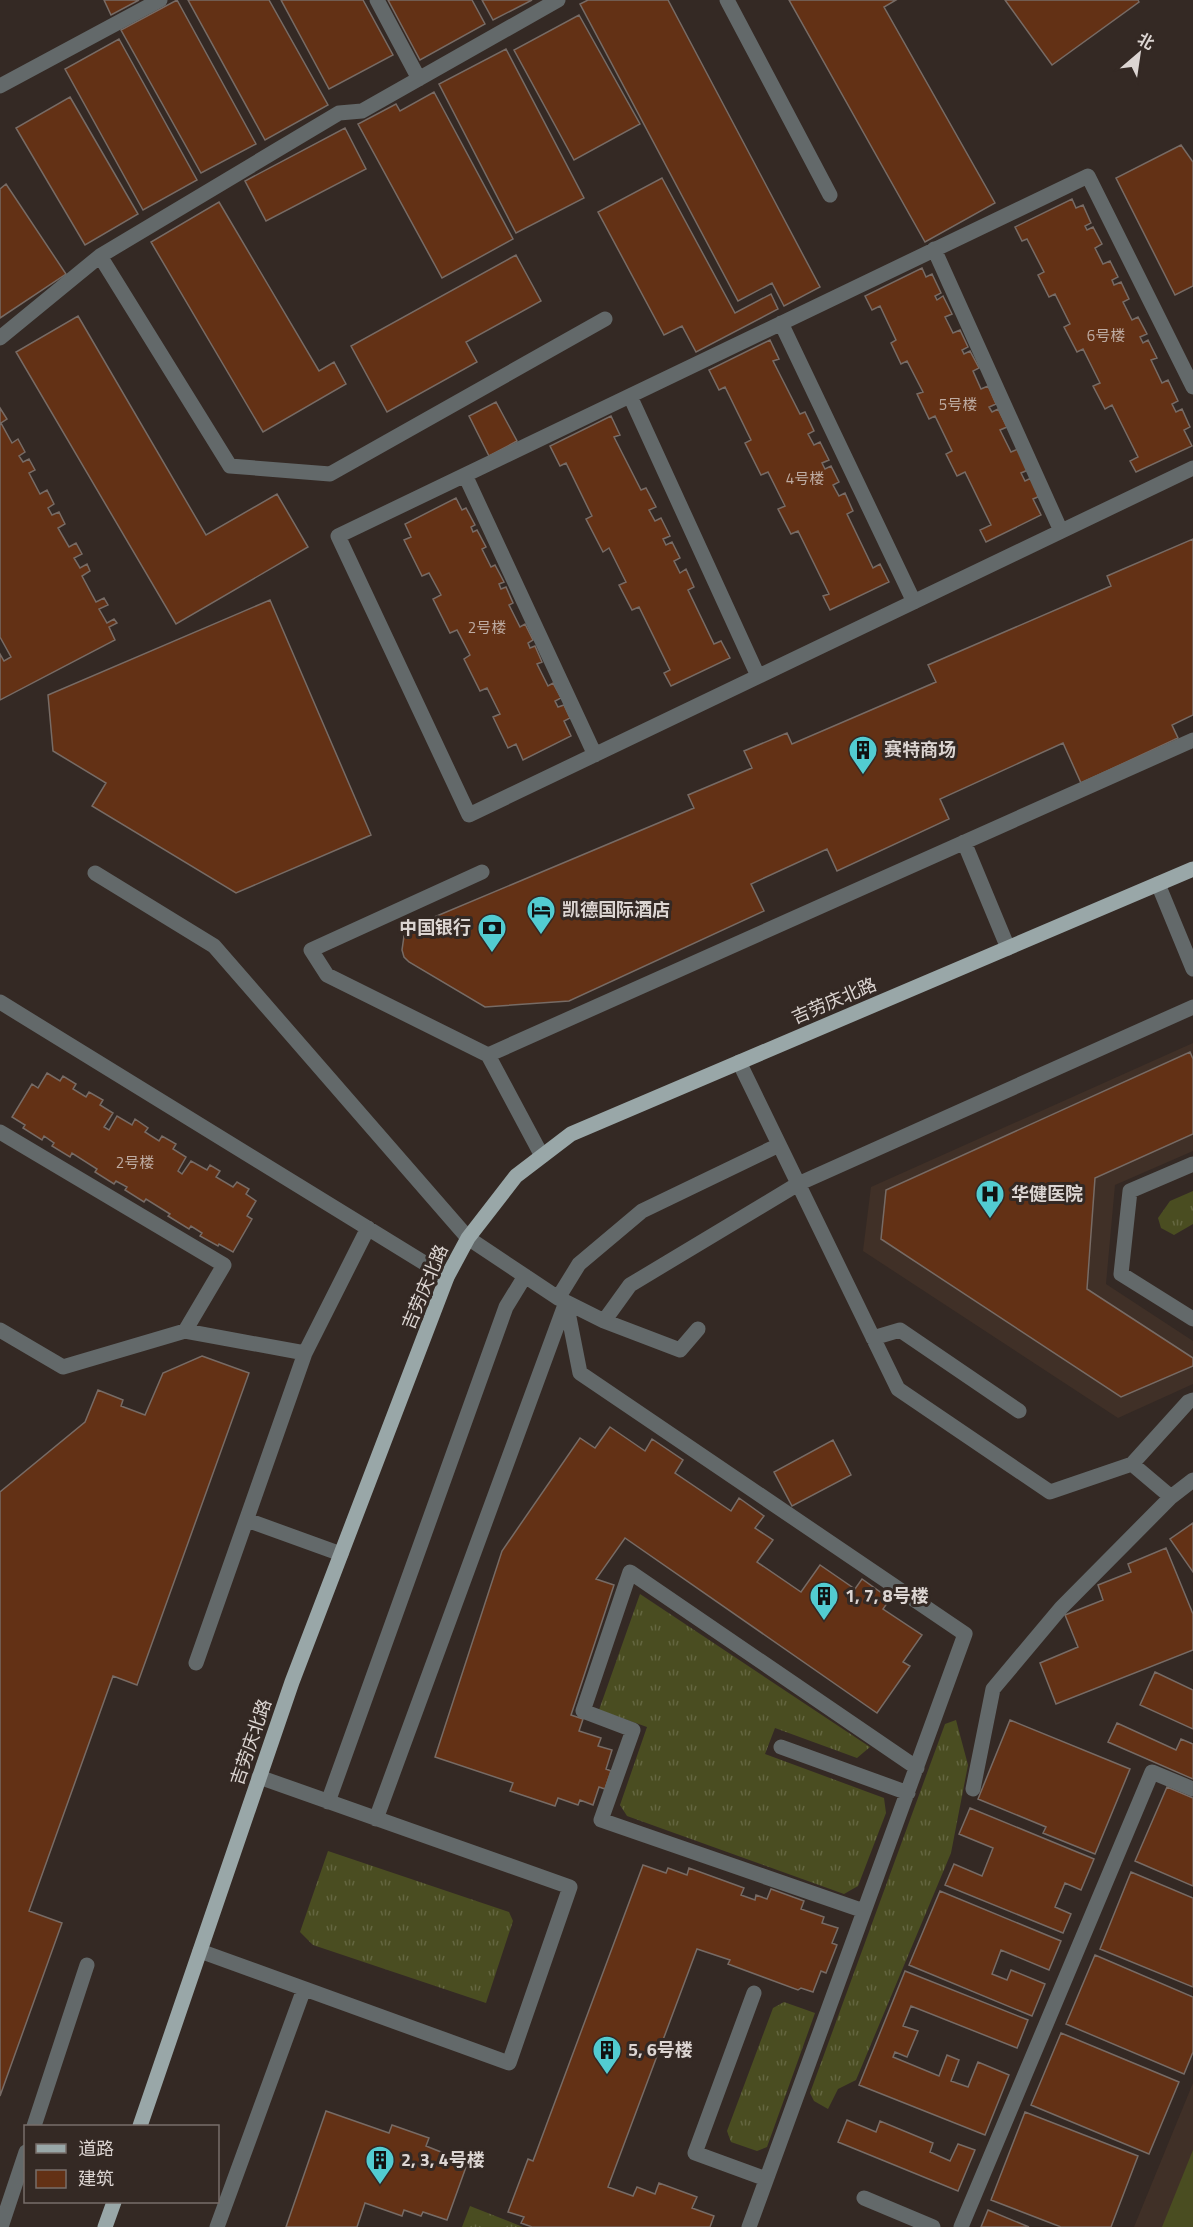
<svg xmlns="http://www.w3.org/2000/svg" width="1193" height="2227" viewBox="0 0 1193 2227" font-family="'Titillium Web','Noto Sans SC',sans-serif">
	<style>
		.built { fill: #403027 }
		.grass { fill: url(#grass-tufts) }
		.garden { fill: #4a4d21 }
		.building { fill: #633115; stroke: #776b65; stroke-width: 1.5 }
		.lines { fill: none; stroke-linecap: round; stroke-linejoin: round }
		.minor { stroke: #63696a; stroke-width: 15 }
		.major { stroke: #99a7a8; stroke-width: 15 }
		.labels { text-anchor: middle; stroke-width: 6; stroke-linejoin: round; paint-order: stroke }
		.number-label { font-size: 15px; fill: #beaca3 }
		.poi-label { font-size: 18px; font-weight: bold; fill: #dcd5d2; stroke: #342924; text-anchor: start }
		.street-label { font-size: 18px; fill: #dcd5d2; stroke: #342924 }
	</style>
	<defs>
		<pattern id="grass-tufts" width="24" height="20" patternUnits="userSpaceOnUse" patternTransform="scale(1.5)"><rect width="24" height="20" fill="#4a4d21"/><path d="M3 7l-1-3M5 7V3M7 7l1-3M15 17l-1-3M17 17v-4M19 17l1-3" fill="none" stroke="#646640"/></pattern>
	</defs>
	<rect width="100%" height="100%" fill="#342924"/>
	<path class="built" d="M1193,1043V1151L1115,1185L1106,1284L1193,1341V1384L1118,1418L863,1251L871,1187Z
		M1193,2083V2227H1134Z"/>
	<path class="grass" d="M1193,1191V1224L1174,1235L1161,1228L1158,1218L1170,1201Z
		M640,1594L870,1747L857,1758L775,1728L765,1754L884,1798L886,1813L858,1886L844,1894L627,1816L620,1805L647,1727L599,1710Z
		M956,1720L968,1765L951,1853L856,2080L838,2089L828,2109L814,2101L810,2093L945,1724Z
		M328,1851L509,1912L513,1921L486,2003L313,1945L300,1932Z
		M784,2002L815,2013L767,2147L757,2151L731,2142L727,2131L773,2008Z
		M470,2206L523,2227H462Z"/>
	<path class="garden" d="M1193,2150V2227H1162Z"/>
	<path class="building" d="M104,0H139L111,15Z
		M177,0L256,144L201,173L121,30Z
		M188,0H269L328,105L265,140Z
		M281,0H363L393,55L329,89Z
		M388,0H472L485,24L420,60Z
		M482,0H532L493,20Z
		M588,0H668L820,287L784,306L772,283L738,301L580,4Z
		M789,0H896L884,7L995,203L925,242Z
		M1005,0H1138L1139,2L1052,65Z
		M579,15L640,124L574,160L514,50Z
		M119,39L197,180L143,210L65,69Z
		M506,49L584,198L516,233L439,84Z
		M434,92L513,239L442,278L358,124L396,104L400,111Z
		M70,97L138,214L85,245L16,128Z
		M345,128L366,169L266,221L245,181Z
		M1181,145L1193,162V286L1175,295L1116,178Z
		M662,178L735,313L771,294L778,309L696,352L682,326L664,335L598,212Z
		M6,184L66,274L0,318V189Z
		M1072,199L1076,208L1083,205L1091,223L1085,226L1087,230L1093,227L1102,244L1095,248L1103,264L1110,261L1118,277L1112,280L1114,285L1121,282L1129,299L1123,302L1132,320L1138,317L1147,334L1140,337L1143,343L1148,340L1157,358L1151,360L1162,383L1168,380L1178,401L1172,404L1176,412L1182,409L1190,427L1184,430L1192,446L1136,472L1130,461L1138,457L1112,405L1105,409L1093,386L1100,383L1083,349L1077,352L1064,327L1070,324L1055,294L1049,297L1038,275L1044,272L1027,239L1022,241L1015,227Z
		M219,202L319,371L334,362L346,384L263,432L151,242Z
		M516,255L541,301L466,342L477,362L387,412L351,346Z
		M922,268L926,277L932,274L941,293L935,296L937,300L943,296L952,314L945,317L953,333L960,330L968,347L962,350L964,354L970,351L979,368L973,371L981,389L988,386L996,404L989,407L992,412L998,409L1007,427L1000,430L1011,452L1018,449L1028,470L1021,473L1025,481L1031,478L1040,496L1033,499L1041,515L986,542L980,530L991,525L965,472L957,476L946,454L952,451L935,416L929,419L917,394L923,392L907,361L901,364L891,343L896,340L880,306L872,310L865,296Z
		M78,316L206,535L277,494L308,547L176,624L16,352Z
		M770,340L779,359L773,361L800,414L805,412L814,431L808,434L814,445L820,442L829,460L822,463L825,469L831,466L839,482L833,485L839,496L845,493L853,511L847,514L873,568L880,564L889,582L830,610L823,596L829,594L798,531L791,534L778,509L785,506L768,472L761,475L745,443L751,440L725,387L719,390L709,370Z
		M496,402L517,441L489,456L469,416Z
		M0,408L7,419L1,423L12,443L18,439L25,452L19,456L23,462L29,459L35,470L29,473L40,494L47,490L54,504L48,508L52,515L59,512L65,524L58,528L69,547L76,543L82,554L74,558L80,568L87,564L90,571L82,576L96,602L104,598L108,605L99,609L107,623L114,619L117,623L109,627L115,640L0,700V654L4,661L11,657L0,637Z
		M611,416L620,435L614,437L641,490L646,488L656,507L649,510L655,521L661,518L670,536L663,539L666,545L672,542L680,558L674,561L680,573L686,569L694,587L688,590L714,644L721,641L730,658L671,686L664,673L670,670L639,607L632,610L619,585L626,582L609,548L603,552L586,519L592,516L566,463L560,466L550,446Z
		M456,498L462,510L466,508L475,525L471,527L473,532L477,530L486,547L482,549L491,567L495,565L504,582L499,584L501,589L506,587L513,603L509,605L520,627L525,624L533,640L528,643L530,648L535,646L542,662L537,664L548,686L553,683L561,698L555,701L558,707L564,705L570,718L564,721L571,736L523,760L516,744L508,748L493,717L500,714L487,688L480,691L464,659L470,655L457,630L450,633L433,599L441,595L429,573L422,576L404,540L411,537L405,524Z
		M1193,539V715L1172,725L1178,738L1081,783L1063,743L940,799L949,819L837,871L827,849L751,884L764,911L569,1001L485,1007L409,962L404,957L402,950L404,936L413,926L694,808L688,795L752,768L744,751L787,733L792,744L936,682L928,665L1111,586L1107,576Z
		M270,600L371,835L236,893L92,806L106,783L53,751L48,695Z
		M1190,1052L1193,1059V1134L1095,1178L1087,1289L1193,1358V1366L1121,1397L881,1239L886,1190Z
		M47,1073L60,1081L63,1076L76,1084L73,1089L86,1097L89,1092L103,1100L100,1105L113,1113L104,1127L109,1130L117,1116L132,1125L135,1119L148,1128L145,1132L159,1141L162,1136L176,1144L173,1149L186,1157L178,1171L182,1174L191,1161L207,1170L210,1165L220,1171L216,1177L233,1187L237,1182L249,1189L246,1194L256,1201L247,1216L252,1219L233,1252L219,1244L218,1246L200,1236L202,1233L191,1226L189,1229L168,1216L170,1214L146,1199L144,1202L125,1190L127,1187L116,1181L114,1184L95,1172L97,1169L72,1153L70,1157L52,1146L54,1143L44,1136L42,1140L23,1128L25,1125L12,1117L32,1084L38,1088Z
		M202,1356L249,1373L137,1685L113,1676L29,1911L62,1923L0,2096V1492L85,1422L98,1390L123,1400L121,1406L145,1415L163,1373Z
		M610,1427L645,1451L652,1439L683,1460L675,1473L731,1511L739,1498L764,1516L755,1528L773,1540L757,1562L801,1592L820,1565L855,1589L862,1579L890,1599L883,1609L922,1635L903,1662L910,1666L877,1713L625,1538L596,1579L614,1585L571,1715L583,1719L579,1731L601,1738L598,1746L612,1750L606,1769L611,1771L605,1789L599,1787L593,1805L580,1800L578,1805L558,1798L555,1806L510,1791L513,1783L435,1757L502,1551L580,1438L595,1448Z
		M833,1440L851,1475L792,1506L774,1472Z
		M1193,1523V1572L1170,1539Z
		M1166,1548L1193,1614V1650L1056,1704L1040,1663L1078,1647L1065,1615L1103,1600L1098,1585L1131,1572L1128,1564Z
		M1155,1672L1193,1690V1729L1140,1705Z
		M1010,1720L1130,1769L1095,1854L1043,1833L1046,1827L978,1799Z
		M1117,1723L1176,1750L1181,1739L1193,1744V1779L1108,1742Z
		M1167,1787L1193,1798V1886L1135,1861Z
		M970,1808L1094,1859L1081,1890L1065,1883L1055,1907L1071,1914L1063,1933L945,1885L954,1864L982,1876L993,1848L959,1834Z
		M643,1865L666,1873L668,1868L687,1875L689,1868L744,1888L741,1895L755,1900L756,1895L767,1899L771,1889L804,1901L801,1909L824,1917L822,1923L838,1928L832,1943L837,1945L826,1973L821,1971L813,1992L801,1988L798,1990L728,1964L730,1960L697,1949L608,2187L633,2196L637,2187L655,2194L659,2183L697,2197L692,2208L714,2216L710,2227H532L521,2223L524,2217L508,2212L528,2159L533,2161Z
		M1131,1872L1193,1898V1987L1100,1949Z
		M940,1891L1061,1941L1049,1970L1001,1950L992,1974L1007,1980L1011,1970L1045,1984L1032,2016L909,1965Z
		M1095,1955L1193,1997V2052L1184,2074L1066,2024Z
		M905,1971L1028,2020L1017,2048L911,2006L903,2026L918,2031L907,2057L895,2052L893,2057L939,2076L947,2055L959,2060L951,2081L968,2087L978,2062L1009,2075L985,2135L859,2085Z
		M1061,2033L1179,2082L1149,2154L1031,2105Z
		M326,2111L389,2133L392,2125L429,2138L426,2146L441,2152L439,2158L466,2167L447,2220L423,2212L421,2216L404,2210L402,2216L365,2203L357,2227H286Z
		M1025,2112L1138,2156L1111,2227H1061L991,2200Z
		M847,2120L876,2132L880,2121L933,2143L930,2152L950,2161L958,2144L975,2150L958,2191L838,2142Z
		M988,2210L1029,2227H981Z"/>
	<g class="lines">
		<path class="minor" d="M377,0L419,79
			M727,0L830,195
			M0,86L160,0
			M934,249L1061,531
			M100,256L230,466L330,474L605,319
			M781,323L914,602
			M0,338L100,256L339,113L362,111L558,0
			M1193,387L1088,176L338,536L469,815L1193,468
			M630,396L758,676
			M465,475L595,755
			M964,842L1008,948
			M482,872L311,950L327,975L488,1055L542,1156
			M95,873L214,946L468,1238L558,1298L604,1321L680,1350L698,1329
			M1158,884L1193,969
			M0,1002L447,1277
			M488,1055L1193,740
			M739,1062L898,1389L1050,1492L1132,1464L1188,1402L1193,1400
			M0,1132L224,1265L185,1331
			M1193,1164L1130,1191L1121,1274L1193,1319
			M558,1298L579,1264L642,1211L779,1145
			M566,1302L580,1373L965,1634L749,2227
			M604,1321L630,1285L798,1184L1193,1007
			M0,1330L63,1367L185,1331L305,1353
			M873,1338L900,1330L1019,1411
			M1132,1464L1171,1497L1193,1480
			M247,1520L341,1554
			M196,1663L305,1353L368,1228
			M781,1747L908,1793
			M973,1789L993,1689L1061,1608L1171,1497
			M328,1802L506,1307L525,1276
			M376,1819L566,1302
			M864,1911L601,1820L633,1730L583,1711L630,1572L917,1768
			M200,1951L509,2063L570,1887L259,1777
			M754,1993L695,2153L766,2179
			M34,2126L87,1965
			M864,2198L933,2227
			M1,2227L26,2152
			M217,2227L304,1989
			M961,2227L1152,1772L1193,1789"/>
		<path class="major" d="M140,2126L292,1682L447,1277L468,1238L516,1176L571,1134L1193,869
			M105,2227L114,2202"/>
	</g>
	<defs>
		<g id="building-pin" transform="scale(1.5)"><path d="M0 17L-7.5 6A9.5 9.5 0 1 1 7.5 6Z" fill="#52ccd1" stroke="#342924"/><path d="M-4-6H4V6H1V3H-1V6H-4ZM-2.5-4.3h1.7v1.8h-1.7ZM.8-4.3h1.7v1.8H.8ZM-2.5-1h1.7V.8h-1.7ZM.8-1h1.7V.8H.8Z" fill="#111"/></g>
		<g id="hotel-pin" transform="scale(1.5)"><path d="M0 17L-7.5 6A9.5 9.5 0 1 1 7.5 6Z" fill="#52ccd1" stroke="#342924"/><path d="M-6-4.5h1.5V1H6V5H4.5V3h-9V5H-6ZM-4 0a1.8 1.8 0 1 1 3.6 0ZM.5 0V-2.5h3Q6-2.5 6 0Z" fill="#111"/></g>
		<g id="bank-pin" transform="scale(1.5)"><path d="M0 17L-7.5 6A9.5 9.5 0 1 1 7.5 6Z" fill="#52ccd1" stroke="#342924"/><path d="M-6-4H6V4H-6ZM0-2.3a2.3 2.3 0 1 0 0 4.6a2.3 2.3 0 1 0 0-4.6Z" fill="#111"/></g>
		<g id="hospital-pin" transform="scale(1.5)"><path d="M0 17L-7.5 6A9.5 9.5 0 1 1 7.5 6Z" fill="#52ccd1" stroke="#342924"/><path d="M-5-5h3v3.5h4V-5h3V5h-3V1.5h-4V5h-3Z" fill="#111"/></g>
	</defs>
	<g fill-rule="evenodd">
		<use href="#building-pin" x="863" y="750"/>
		<use href="#hotel-pin" x="541" y="910"/>
		<use href="#bank-pin" x="492" y="928"/>
		<use href="#hospital-pin" x="990" y="1194"/>
		<use href="#building-pin" x="824" y="1596"/>
		<use href="#building-pin" x="607" y="2050"/>
		<use href="#building-pin" x="380" y="2160"/>
	</g>
	<g class="labels">
		<g class="number-label">
			<text x="1106" y="341">6号楼</text>
			<text x="958" y="410">5号楼</text>
			<text x="805" y="484">4号楼</text>
			<text x="487" y="633">2号楼</text>
			<text x="135" y="1168">2号楼</text>
		</g>
		<g class="poi-label">
			<text x="884" y="756">赛特商场</text>
			<text x="562" y="916">凯德国际酒店</text>
			<text x="471" y="934" text-anchor="end">中国银行</text>
			<text x="1011" y="1200">华健医院</text>
			<text x="845" y="1602">1, 7, 8号楼</text>
			<text x="628" y="2056">5, 6号楼</text>
			<text x="401" y="2166">2, 3, 4号楼</text>
		</g>
		<g class="street-label">
			<text transform="translate(834 1001) rotate(-23)" y="6">吉劳庆北路</text>
			<text transform="translate(425 1287) rotate(-67)" y="6">吉劳庆北路</text>
			<text transform="translate(251 1742) rotate(-71)" y="6">吉劳庆北路</text>
		</g>
	</g>
	<rect x="24" y="2125" width="195" height="78" fill="#342924" stroke="#776e6a" stroke-width="1.5"/>
	<rect x="36" y="2144" width="30" height="9" fill="#99a7a8" stroke="#776e6a" stroke-width="1.5"/>
	<text x="78" y="2155" font-size="18" fill="#dcd5d2">道路</text>
	<rect x="36" y="2170" width="30" height="18" fill="#633115" stroke="#776e6a" stroke-width="1.5"/>
	<text x="78" y="2185" font-size="18" fill="#dcd5d2">建筑</text>
	<g transform="translate(1139 54) rotate(29)" stroke="#342924" stroke-width="4.5" paint-order="stroke">
	<path d="M0-4.5L10 22L0 15L-10 22Z" fill="#dcd5d2"/>
	<text y="-9" font-size="16" font-weight="bold" text-anchor="middle" fill="#dcd5d2">北</text>
	</g>
</svg>
